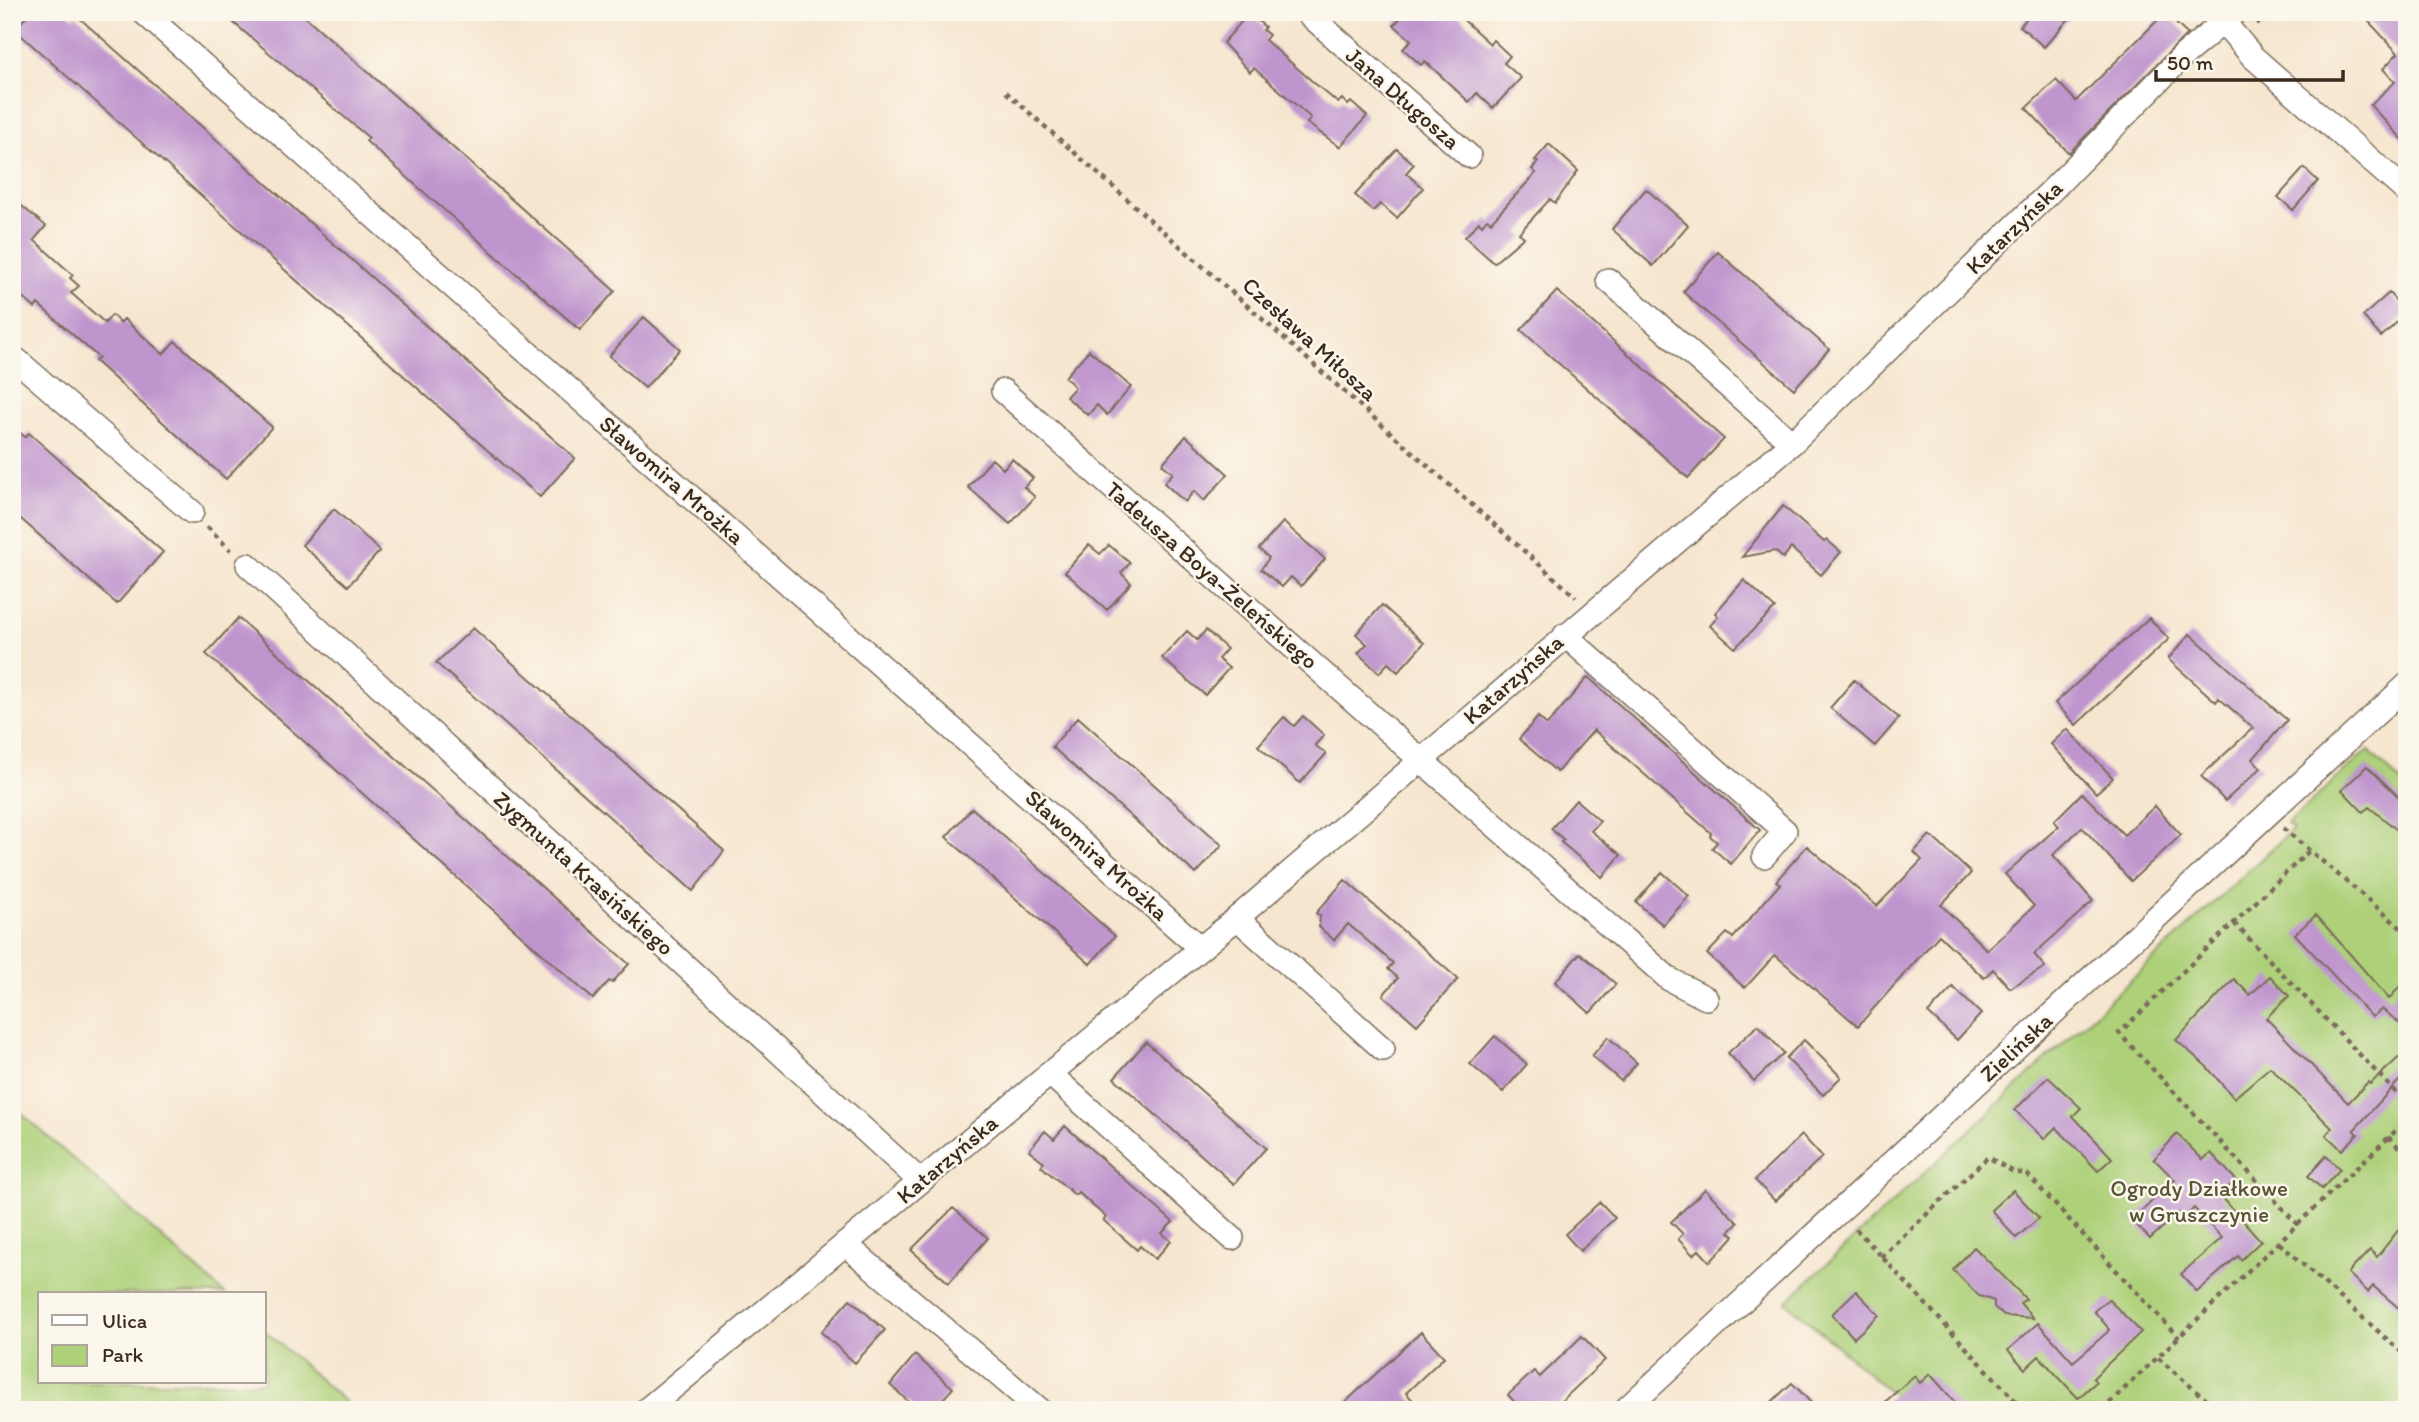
<svg xmlns="http://www.w3.org/2000/svg" width="2419" height="1422" viewBox="0 0 2419 1422" font-family="Itim,sans-serif">
	<style>
		.green { fill: #add079; stroke: #747d4c; stroke-width: 2 }
		.building { fill: #bf95ce }
		.lines { fill: none; stroke-linecap: round; stroke-linejoin: round }
		.minor-casing { stroke: #7c6c5c; stroke-width: 26 }
		.path { stroke: #7c6c5c; stroke-width: 4.5; stroke-dasharray: 5 5; stroke-linecap: butt }
		.minor { stroke: #fff; stroke-width: 23 }
		.labels { text-anchor: middle; stroke-width: 5; stroke-linejoin: round; paint-order: stroke }
		.street-label { font-size: 23px; fill: #3b2a1e; stroke: #fbf7ec }
		.park-label { font-size: 23px; fill: #585435; stroke: #fbf7ec }
	</style>
	<rect width="100%" height="100%" fill="#fbf7ec"/>
	<filter id="ink" filterUnits="userSpaceOnUse"><feTurbulence type="fractalNoise" baseFrequency=".0143" numOctaves="2"/><feDisplacementMap in="SourceGraphic" scale="14" xChannelSelector="R" yChannelSelector="G"/><feConvolveMatrix kernelMatrix="1 2 1 2 8 2 1 2 1" color-interpolation-filters="sRGB"/></filter>
	<filter id="wash" filterUnits="userSpaceOnUse"><feTurbulence type="fractalNoise" baseFrequency=".00686" numOctaves="4" result="noise"/><feDisplacementMap in="SourceGraphic" scale="28" xChannelSelector="R" yChannelSelector="G"/><feGaussianBlur stdDeviation="1.57" result="paint"/><feColorMatrix in="noise" values="0 0 0 0 0 0 0 0 0 0 0 0 0 0 0 0 0 1.4 0 .05"/><feComposite in="paint" operator="in"/></filter>
	<g filter="url(#wash)">
		<rect width="100%" height="100%" fill="#f6e6cf"/>
		<path class="green" d="M2368,750L2407,788V1410H1911L1786,1302L2293,829L2287,824Z
			M12,1105L225,1294H40V1382H264V1330L354,1410H12Z"/>
		<g id="blocks">
			<path class="building" d="M30,12H67L73,18L76,15L575,458L540,497L15,30Z
				M221,12H300L615,291L580,330L366,141L369,138Z
				M1406,12H1455L1490,44L1493,40L1510,56L1504,63L1521,78L1493,108L1477,93L1469,102L1425,61L1421,65L1403,49L1411,40L1394,25Z
				M2032,12H2075L2044,47L2020,26Z
				M2360,12H2407V144L2370,105L2395,82L2383,69L2398,53Z
				M1249,13L1265,27L1263,30L1269,35L1265,40L1313,82L1338,103L1342,99L1348,105L1351,102L1367,116L1340,147L1307,123L1311,118L1254,68L1250,72L1223,43Z
				M2165,13L2187,34L2069,153L2026,108L2056,80L2076,101Z
				M1549,144L1578,171L1555,203L1550,199L1519,233L1524,237L1494,263L1465,237L1479,222L1482,225L1487,219L1491,222L1514,197L1536,173L1532,169L1538,162L1535,160Z
				M1397,149L1414,164L1406,173L1423,188L1397,218L1380,204L1373,211L1355,195Z
				M2304,168L2318,181L2293,210L2278,197Z
				M1646,189L1688,225L1653,266L1612,229Z
				M12,198L46,226L34,240L73,275L70,278L79,286L71,293L105,323L112,315L120,323L124,319L163,354L175,341L272,427L226,479L95,361L99,358L38,304L35,308L12,288Z
				M1718,252L1829,349L1794,389L1683,292Z
				M1557,291L1724,439L1688,478L1521,330Z
				M2389,293L2407,313L2381,337L2363,316Z
				M644,317L680,349L645,388L609,356Z
				M1089,350L1131,387L1107,415L1097,405L1088,415L1066,397L1075,387L1065,377Z
				M12,426L25,437L29,433L163,552L117,604L12,511Z
				M1186,436L1228,474L1204,501L1194,491L1185,502L1164,483L1173,473L1162,464Z
				M992,459L1003,469L1012,459L1033,478L1024,487L1035,497L1010,524L968,487Z
				M1783,506L1824,542L1827,540L1841,552L1821,575L1791,548L1783,558L1775,551L1742,557Z
				M334,509L380,551L348,586L302,545Z
				M1283,522L1325,559L1301,586L1291,577L1282,587L1261,569L1269,558L1259,549Z
				M1089,545L1100,554L1109,545L1130,563L1121,573L1131,583L1107,610L1065,572Z
				M1744,580L1775,608L1735,648L1710,626L1718,616L1715,613Z
				M1382,605L1424,643L1398,672L1388,663L1379,673L1358,653L1367,644L1356,634Z
				M238,618L629,964L612,983L609,981L593,999L206,654Z
				M2149,618L2169,639L2076,725L2055,703Z
				M473,628L724,851L693,891L436,663Z
				M1206,630L1227,649L1218,659L1229,668L1205,695L1162,658L1187,631L1197,640Z
				M2190,634L2287,720L2253,759L2261,768L2225,801L2201,776L2253,728L2219,698L2216,702L2168,659Z
				M1588,677L1760,830L1731,864L1712,848L1717,842L1710,836L1711,833L1594,730L1557,772L1519,739L1538,717L1547,725Z
				M1854,680L1899,718L1875,746L1830,708Z
				M1303,716L1324,735L1315,745L1326,754L1300,783L1258,746L1284,717L1294,726Z
				M1078,717L1222,845L1196,874L1052,747Z
				M2067,729L2113,778L2096,793L2051,744Z
				M2367,766L2407,805V838L2369,807L2363,812L2342,790Z
				M2082,793L2124,835L2155,806L2181,835L2131,881L2082,827L2053,855L2093,901L2034,954L2045,967L2010,988L1993,969L1984,978L1939,935L1858,1026L1775,955L1745,988L1707,954L1727,933L1733,938L1780,884L1776,881L1807,846L1877,906L1922,860L1914,852L1930,835L1971,873L1941,905L1987,950L2034,906L2005,874L2059,826L2054,821Z
				M1576,800L1600,821L1591,831L1621,855L1602,877L1561,842L1564,840L1551,829Z
				M972,808L1115,936L1090,964L946,837Z
				M1662,872L1689,896L1663,925L1636,902Z
				M1345,880L1458,979L1417,1025L1383,995L1398,978L1388,969L1393,963L1348,924L1334,940L1319,927L1320,916L1316,913Z
				M2316,915L2389,999L2407,978V1029L2382,1009L2372,1017L2295,934Z
				M1580,953L1616,984L1590,1013L1555,982Z
				M2270,976L2289,996L2266,1018L2348,1103L2368,1082L2370,1084L2407,1050V1072L2354,1130L2358,1134L2342,1150L2326,1135L2332,1128L2270,1067L2234,1098L2206,1066L2176,1040L2234,979L2250,995Z
				M1953,987L1981,1014L1957,1040L1928,1013Z
				M1758,1025L1784,1053L1754,1081L1728,1053Z
				M1495,1036L1527,1064L1503,1092L1470,1064Z
				M1608,1037L1637,1063L1621,1081L1592,1056Z
				M1804,1040L1841,1077L1823,1095L1786,1058Z
				M1146,1042L1266,1148L1234,1184L1114,1078Z
				M2048,1077L2081,1108L2073,1116L2112,1158L2098,1171L2056,1127L2044,1139L2015,1110Z
				M1065,1126L1173,1222L1162,1233L1171,1241L1155,1259L1140,1246L1137,1250L1103,1220L1106,1217L1092,1205L1078,1192L1075,1195L1041,1166L1044,1162L1029,1150L1045,1131L1054,1139Z
				M2177,1134L2203,1160L2211,1153L2236,1180L2220,1195L2261,1241L2241,1260L2238,1256L2197,1292L2181,1274L2222,1238L2194,1208L2183,1219L2178,1213L2150,1239L2132,1220L2175,1180L2154,1159Z
				M1802,1135L1822,1157L1775,1201L1755,1180Z
				M2326,1156L2340,1169L2322,1189L2308,1176Z
				M1705,1189L1738,1223L1729,1232L1734,1236L1710,1262L1699,1250L1693,1255L1678,1239L1683,1234L1671,1222Z
				M2013,1190L2039,1218L2016,1238L1991,1210Z
				M1600,1202L1615,1218L1580,1251L1565,1234Z
				M953,1208L988,1238L949,1283L911,1250Z
				M2407,1219V1315L2373,1286L2368,1292L2348,1273L2370,1250L2377,1257Z
				M1974,1247L2026,1299L2020,1303L2033,1318L2004,1316L1994,1307V1301L1979,1296L1953,1270Z
				M1856,1291L1879,1315L1854,1338L1832,1314Z
				M850,1299L885,1330L855,1363L821,1332Z
				M2108,1299L2141,1332L2093,1378L2096,1382L2078,1398L2039,1356L2025,1369L2008,1350L2038,1323L2073,1362L2110,1330L2094,1311Z
				M1421,1332L1444,1357L1406,1393L1422,1410H1337Z
				M1582,1336L1605,1360L1552,1410H1522L1508,1395L1534,1371L1540,1377Z
				M915,1355L953,1388L933,1410H918L890,1385Z
				M1930,1374L1962,1410H1876L1914,1376L1920,1383Z
				M1792,1383L1818,1410H1763Z"/>
		</g>
	</g>
	<g filter="url(#ink)">
		<use href="#blocks" fill-opacity="0" stroke="#7c6c5c" stroke-width="2"/>
		<g class="lines">
			<g class="minor-casing">
				<path id="minor" d="M143,12L1200,948
					M1306,12L1469,156
					M2215,12L2253,57L2407,192
					M1608,280L1792,443
					M12,356L192,512
					M1003,391L1669,979L1706,998
					M248,565L920,1181
					M1565,635L1785,831L1764,856
					M1237,918L1383,1049
					M1049,1073L1232,1238
					M845,1244L1040,1410
					M646,1410L1237,918L1792,443L2054,188L2185,54L2235,12
					M1625,1410L2407,685"/>
			</g>
			<path class="path" d="M2257,24L2268,12
				M1006,92L1576,597
				M207,527L231,550
				M2283,828L2407,933
				M2234,923L2407,1104
				M2388,1137L2407,1155
				M2298,1225L2119,1033L2310,850
				M1856,1229L2024,1410
				M2279,1243L2407,1357
				M1881,1257L1988,1157L2015,1173H2026L2179,1338
				M2158,1358L2218,1410
				M2102,1410L2407,1120"/>
			<use href="#minor" class="minor"/>
		</g>
	</g>
	<g class="labels">
		<g class="street-label">
			<text transform="translate(1403 98) rotate(41)" y="8">Jana Długosza</text>
			<text transform="translate(2014 227) rotate(-44)" y="8">Katarzyńska</text>
			<text transform="translate(1310 339) rotate(42)" y="8">Czesława Miłosza</text>
			<text transform="translate(672 480) rotate(41)" y="8">Sławomira Mrożka</text>
			<text transform="translate(1212 575) rotate(41)" y="8">Tadeusza Boya-Żeleńskiego</text>
			<text transform="translate(1513 679) rotate(-41)" y="8">Katarzyńska</text>
			<text transform="translate(1097 855) rotate(42)" y="8">Sławomira Mrożka</text>
			<text transform="translate(584 873) rotate(42)" y="8">Zygmunta Krasińskiego</text>
			<text transform="translate(2016 1047) rotate(-43)" y="8">Zielińska</text>
			<text transform="translate(947 1159) rotate(-40)" y="8">Katarzyńska</text>
		</g>
		<g class="park-label">
			<text x="2199" y="1196">Ogrody Działkowe<tspan x="2199" dy="26">w Gruszczynie</tspan></text>
		</g>
	</g>
	<rect width="2419" height="1422" fill="none" stroke="#fbf7ec" stroke-width="42"/>
	<rect x="38" y="1292" width="228" height="91" fill="#fbf7ec" stroke="#aea59a" stroke-width="2"/>
	<rect x="52" y="1315" width="35" height="10" fill="#ffffff" stroke="#aea59a" stroke-width="2"/>
	<text x="102" y="1328" font-size="21" fill="#3b2a1e">Ulica</text>
	<rect x="52" y="1345" width="35" height="21" fill="#add079" stroke="#aea59a" stroke-width="2"/>
	<text x="102" y="1362" font-size="21" fill="#3b2a1e">Park</text>
	<path d="M2156 70v10h187v-10" fill="none" stroke="#3b2a1e" stroke-width="3.5"/>
	<text x="2167" y="70" font-size="21" fill="#3b2a1e" stroke="#fbf7ec" stroke-width="5" paint-order="stroke">50 m</text>
</svg>
